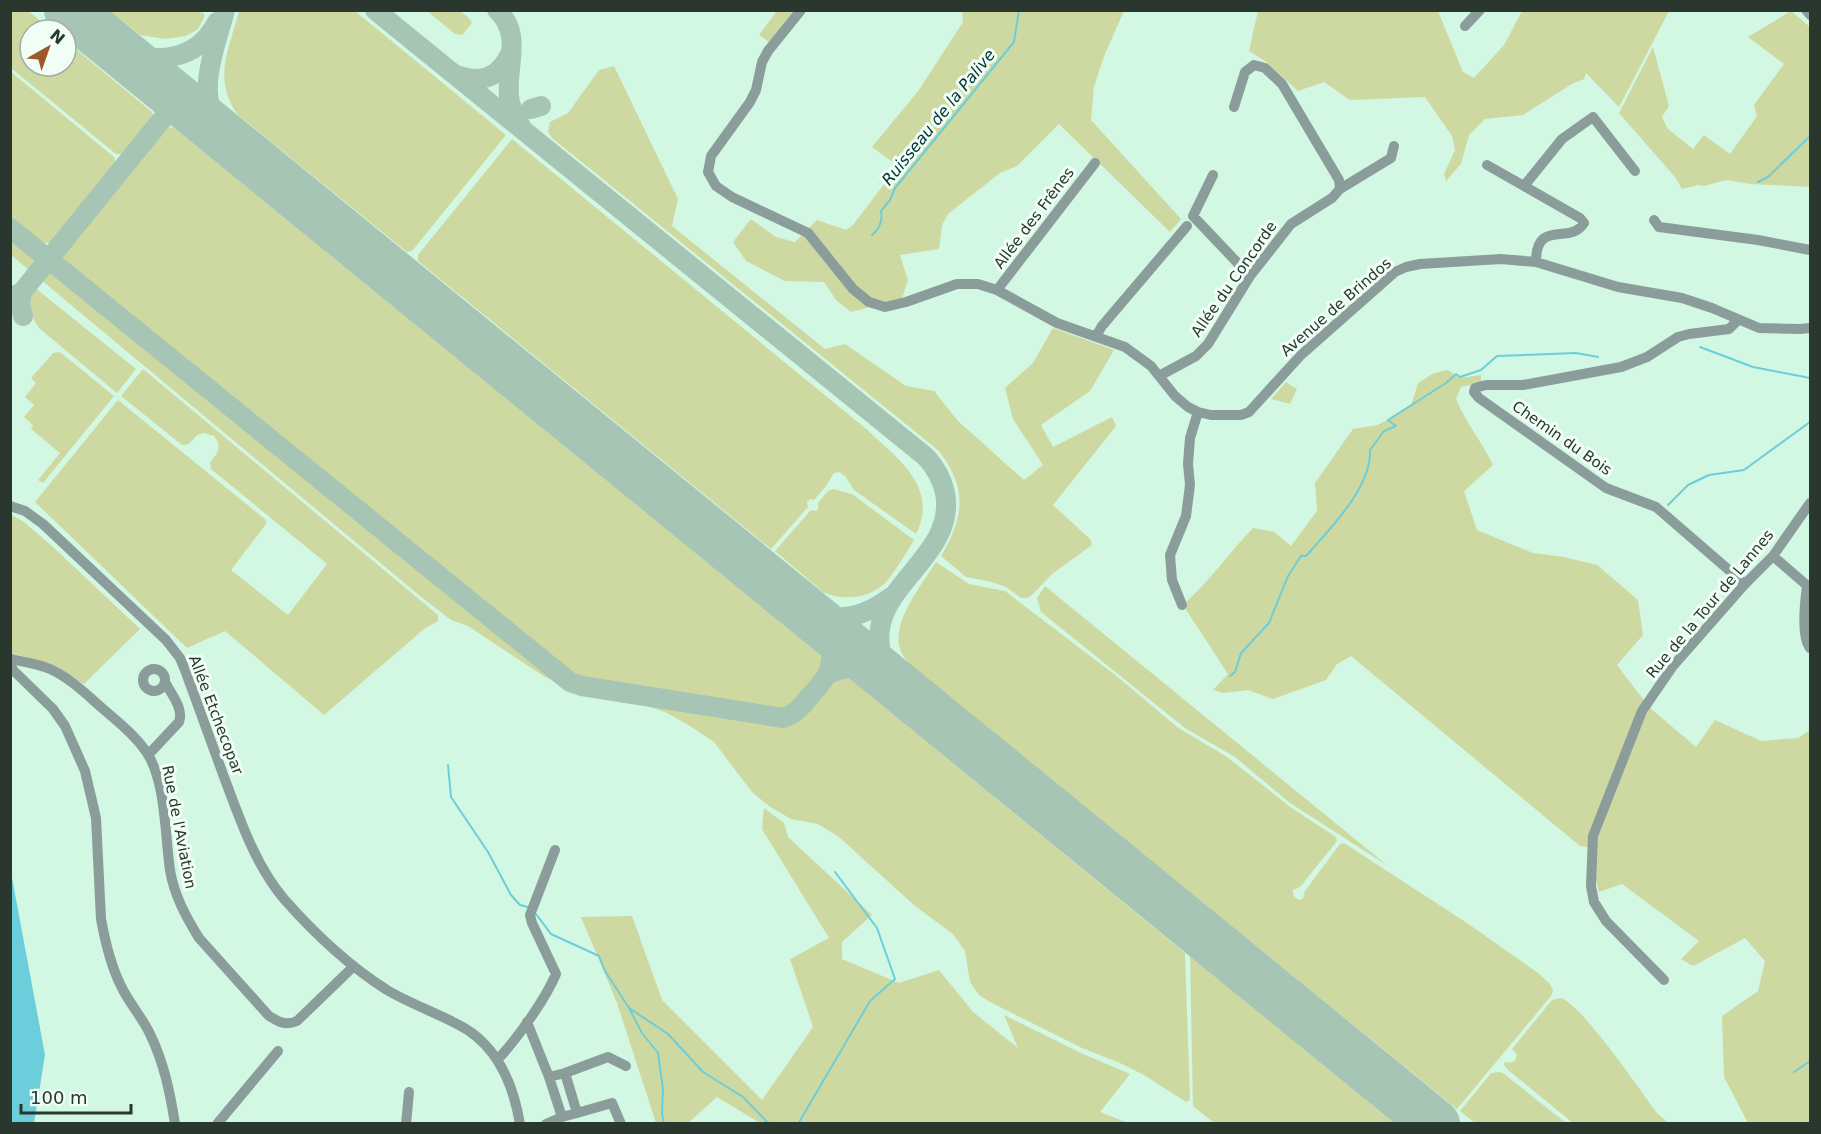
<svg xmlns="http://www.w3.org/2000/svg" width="1821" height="1134" viewBox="0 0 1821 1134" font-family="'DejaVu Sans',sans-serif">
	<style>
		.green { fill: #ced9a1 }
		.water { fill: #6bceda }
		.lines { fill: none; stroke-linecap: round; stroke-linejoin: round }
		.stream { stroke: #6bceda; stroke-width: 2 }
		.taxiway { stroke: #a6c5b4; stroke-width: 20 }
		.runway { stroke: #a6c5b4; stroke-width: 50 }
		.minor { stroke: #8b9d9a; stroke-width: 10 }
		.labels { text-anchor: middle; stroke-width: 6; stroke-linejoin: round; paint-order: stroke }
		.street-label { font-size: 15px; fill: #29372f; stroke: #f0fef6 }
		.water-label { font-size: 16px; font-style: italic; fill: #003035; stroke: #f0fef6 }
	</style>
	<rect width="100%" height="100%" fill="#d2f7e3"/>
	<path class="green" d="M794,10L769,42L759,35L777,11Z
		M10,11H28L52,30H30V66H66V41L152,112L154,119L124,154H116L11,68Z
		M109,11H195L203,13L205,16L198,29L186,36L165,39L140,35Z
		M239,11H355L506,135L412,251L407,252L238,115C212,79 229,50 239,11Z
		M427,11C444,10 463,6 472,23L462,35L455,34Z
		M962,11H1124L1104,56L1094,87L1091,120L1181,219L1170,232L1059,124L1017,166L1000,173L948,214L942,225L939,249L900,255L908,280L902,299L851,312L836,300L824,282L785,281L746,261L733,242L751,219L776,237L795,242L817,220L846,230L853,225L898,166L872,147L919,90L963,22Z
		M1258,11H1438L1463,72L1474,78L1504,45L1522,11H1669L1619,107L1586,73L1584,79L1572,84L1523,115L1485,119L1469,135L1461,164L1446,181L1444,174L1455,150L1452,136L1425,97L1350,100L1324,82L1298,91L1265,61L1249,51Z
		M1791,11L1810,27V187L1751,184L1726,180L1704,186L1698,185L1682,189L1675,177L1619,113L1653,47L1669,106L1662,117L1668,129L1693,149L1704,135L1730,154L1757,116L1754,105L1784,64L1748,37Z
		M614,66L678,199L672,226L825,349L845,344L906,386L934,391L958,421L1024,480L1043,465L1013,419L1005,388L1033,363L1053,328L1114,350L1090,391L1041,425L1053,447L1112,417L1116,426L1053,505L1090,539L1092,545L1052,574L1032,595L1027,598H1021L1006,587L988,581L966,577L941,556C964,517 968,489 939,451L552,138L548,132L550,122L568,113L599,70Z
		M11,72L114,157L116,165L57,240C35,249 27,236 11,223Z
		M166,127L174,128L817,652L825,660V670L820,679L795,708L787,714L769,713L583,682L563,673L63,265L60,261L62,252L159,132Z
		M512,139L865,428C896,457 940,487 916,534L854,490L845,476L839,472L834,473L826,486L814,500L810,499L807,502L808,507L771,549L418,261V255Z
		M10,233L41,258L30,271L11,255Z
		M51,266L556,678L575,688L572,691L542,675L468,626L451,620L420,596L40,279Z
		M34,287L136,369L117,393L40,329C30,316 25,302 34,287Z
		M60,352L114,396L43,483L38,480L60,453L31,429L33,425L24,417L34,405L25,397L36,383L31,378L53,353Z
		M143,369L438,615V621L424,629L324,715L225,631L187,648L35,502L118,400L266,520V524L231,570L288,615L327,564L211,469L210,462C217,454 223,446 214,436L203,433L197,435L189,444L182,445L121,396Z
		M1448,370L1460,378L1481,375V383L1461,387L1456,399C1466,423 1482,442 1493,465L1464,491L1477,530L1533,553L1564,557L1597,565L1638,600L1643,635L1617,665L1649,707L1696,747L1715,720L1761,741L1798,738L1810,730V1123H1748L1724,1077L1722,1016L1758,991L1765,961L1745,938L1693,966L1681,959L1699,941L1622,884L1599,892L1594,871L1595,848L1580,846L1351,656L1337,664L1326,680L1273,699L1248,690L1223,693L1213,690L1228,674L1183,605C1209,582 1229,553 1253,528L1274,532L1291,546L1317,511L1315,483L1353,429L1378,425L1411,406L1418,383L1434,373Z
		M1286,382L1297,389L1290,404L1271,399Z
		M833,489L852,494L914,540C906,553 898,567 888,580C873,598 843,602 823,592L775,551L811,510L816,511L818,509V503L828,491Z
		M10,514L24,522L52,546L140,629L84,684L53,665L11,653Z
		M936,562L969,584L1005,591L1119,678L1177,727L1227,757L1293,809L1336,837L1337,841L1300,887L1293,890C1293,896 1294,898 1300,900L1303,898L1305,891L1340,844L1344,843L1470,925L1538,973L1550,984L1553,990L1551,996L1457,1109L910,665C907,660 902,655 900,649C891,622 923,583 936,562Z
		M1045,586L1388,866L1290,803L1235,757L1185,728L1041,612L1037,598Z
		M839,676L850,679L1185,953L1190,1100L1186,1102L1144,1075L1120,1063L1082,1048L990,1002L979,995L970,982L965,951L953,934L915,906L839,837L818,824L791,819L769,806L752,792L714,742L690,726L667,713L648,706L596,698L592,692L783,722C810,715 815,681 839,676Z
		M764,808L784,823L788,837L872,915L842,942V959L899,983L939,970L973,1012L1018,1048L1004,1015L1081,1053L1130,1074L1100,1112L1128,1123H760L717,1097L688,1123H656L617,1003L581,917L632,916L662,1000L762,1100L813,1027L790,959L829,938L762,829Z
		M1190,956L1394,1123H1214L1193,1106Z
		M1561,998C1582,1005 1640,1090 1656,1112L1668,1123H1573L1508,1070L1504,1065L1505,1061L1508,1063L1515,1061L1517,1054L1512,1049L1552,1000Z
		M1499,1072L1503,1073L1566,1123H1475L1460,1111L1491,1073Z"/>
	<path class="water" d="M10,867L45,1055L34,1123H11Z"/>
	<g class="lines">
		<path class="stream" d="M1758,182L1768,177L1810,136
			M872,235C879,229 883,221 881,211L890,200L895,188L1014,42L1019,10
			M1700,347L1753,367L1810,378
			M1668,505L1688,485L1709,475L1744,470L1810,422
			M1230,676L1235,672L1241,653L1269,623L1288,576L1301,556H1306C1329,530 1372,487 1370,450L1384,431L1396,426L1388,420L1446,383L1456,374L1460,377L1481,370L1497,356L1576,353L1598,357
			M448,765L451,797L488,852L511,895L520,905L528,907
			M536,914L551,934L599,956L605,971L629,1008L642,1033L658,1053L663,1089L662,1113L664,1124
			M629,1008L668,1034L703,1072L743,1097L769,1124
			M1794,1072L1810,1061
			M798,1124L870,1001L895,979L877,928L835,872"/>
		<path class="taxiway" d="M225,10C215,49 194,95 221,130C228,139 237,146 244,153
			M375,10L926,457C935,467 942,478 945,493C958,563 854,590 885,665C889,675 897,683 904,691
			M497,10C523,34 506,66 509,96C510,107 515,117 521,126
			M116,49C155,64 196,63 217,22
			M456,75C481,84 499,78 510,54
			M531,109L541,106
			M164,117C183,109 198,119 214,129
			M10,228L570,682L582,686L783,718C796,714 802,706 811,695C817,688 825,680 828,672C839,646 822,627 805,610
			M22,292L20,304L23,316
			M10,298L22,292L164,117L168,110L164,94L145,73
			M807,609C836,625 866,616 891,597
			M828,674C856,662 870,667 894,684"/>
		<path class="runway" d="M69,10L1435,1124"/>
		<path class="minor" d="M801,10L768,51L762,62L756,90L750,102L711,156L708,172L716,186L732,197L808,233L853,289L869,302L885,307L906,302L957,284H978L997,290L1057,323L1125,347L1151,366L1175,396L1188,407L1198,412L1211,415H1241L1249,412L1301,355L1395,272L1406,267L1420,264L1501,259L1536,262L1618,287L1682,298L1712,308L1759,328L1800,329L1810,328
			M1806,10L1810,15
			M1465,26L1480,10
			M1487,165L1524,186
			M1213,175L1193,216L1250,276
			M1340,189L1391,158L1394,146
			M1654,220L1659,227L1758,240L1810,250
			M1536,262C1536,218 1570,246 1584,223L1580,218L1524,186L1562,139L1593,117L1635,171
			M997,290L1095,163
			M1738,320L1729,329L1689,334L1678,337L1647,357L1621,367L1523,385H1486L1475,388L1474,392L1479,398L1606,488L1656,507L1745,584
			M1096,336L1102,326L1187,226
			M1159,376L1196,356L1208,344L1250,276L1291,224L1332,198L1340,189L1339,180L1282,84L1265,68L1254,65L1245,72L1234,107
			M10,506L25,511L43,524L166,640L180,658L185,670C198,706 211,741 224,777C240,819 255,865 284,899C314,933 349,966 387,990C409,1003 434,1012 457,1024C496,1043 513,1082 520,1124
			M1773,556L1810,588
			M1807,586C1805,601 1801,637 1810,648
			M1182,605L1172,580L1170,555L1186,516L1190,485L1188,464L1190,438L1198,412
			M10,659C24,662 38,664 50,669C70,678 86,694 102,708C117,721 136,736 147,753C166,782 165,837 170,870C174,895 186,917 199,938L269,1016C279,1022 285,1026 297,1021L354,966
			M12,659L11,666L13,670L53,709L65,726L85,771L96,818L101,919C105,941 111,966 121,986C129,1003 142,1017 150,1034C164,1063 170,1092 175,1124
			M143 680a11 11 0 1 1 22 0a11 11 0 1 1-22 0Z
			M148,755L179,722C184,708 171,694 165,682
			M1664,980L1606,921L1594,902L1591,886L1593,836L1642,711L1673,666L1745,584L1773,556L1810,503
			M527,1022L549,1077L562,1117L577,1113L565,1073L549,1077
			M498,1059C517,1039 545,1000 556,974L532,923L530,915L555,850
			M565,1073L608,1057L626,1066
			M577,1113L612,1103L621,1124
			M217,1124L278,1051
			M406,1124L409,1092
			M546,1124L562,1117"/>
	</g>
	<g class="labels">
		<g class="street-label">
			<text transform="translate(1034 218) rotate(-53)" y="5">Allée des Frênes</text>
			<text transform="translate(1234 279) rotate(-55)" y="5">Allée du Concorde</text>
			<text transform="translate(1336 307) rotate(-41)" y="5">Avenue de Brindos</text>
			<text transform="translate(1562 438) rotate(35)" y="5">Chemin du Bois</text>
			<text transform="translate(1710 604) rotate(-50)" y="5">Rue de la Tour de Lannes</text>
			<text transform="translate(216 715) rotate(69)" y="5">Allée Etchecopar</text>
			<text transform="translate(179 827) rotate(79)" y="5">Rue de l'Aviation</text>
		</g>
		<g class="water-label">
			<text transform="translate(938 117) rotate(-51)" y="6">Ruisseau de la Palive</text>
		</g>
	</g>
	<rect width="1821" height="1134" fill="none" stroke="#29372f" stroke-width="24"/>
	<g transform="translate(48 48) rotate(40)"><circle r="28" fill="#f0fef6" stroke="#a0aea6" stroke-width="1.5"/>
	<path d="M0-4.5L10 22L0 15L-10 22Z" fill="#9c572b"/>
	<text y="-9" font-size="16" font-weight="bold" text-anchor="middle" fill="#29372f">N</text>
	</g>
	<path d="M21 1104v9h110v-9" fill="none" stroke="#29372f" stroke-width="3"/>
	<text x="30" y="1104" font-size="18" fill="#29372f" stroke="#f0fef6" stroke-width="4.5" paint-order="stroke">100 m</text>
</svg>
